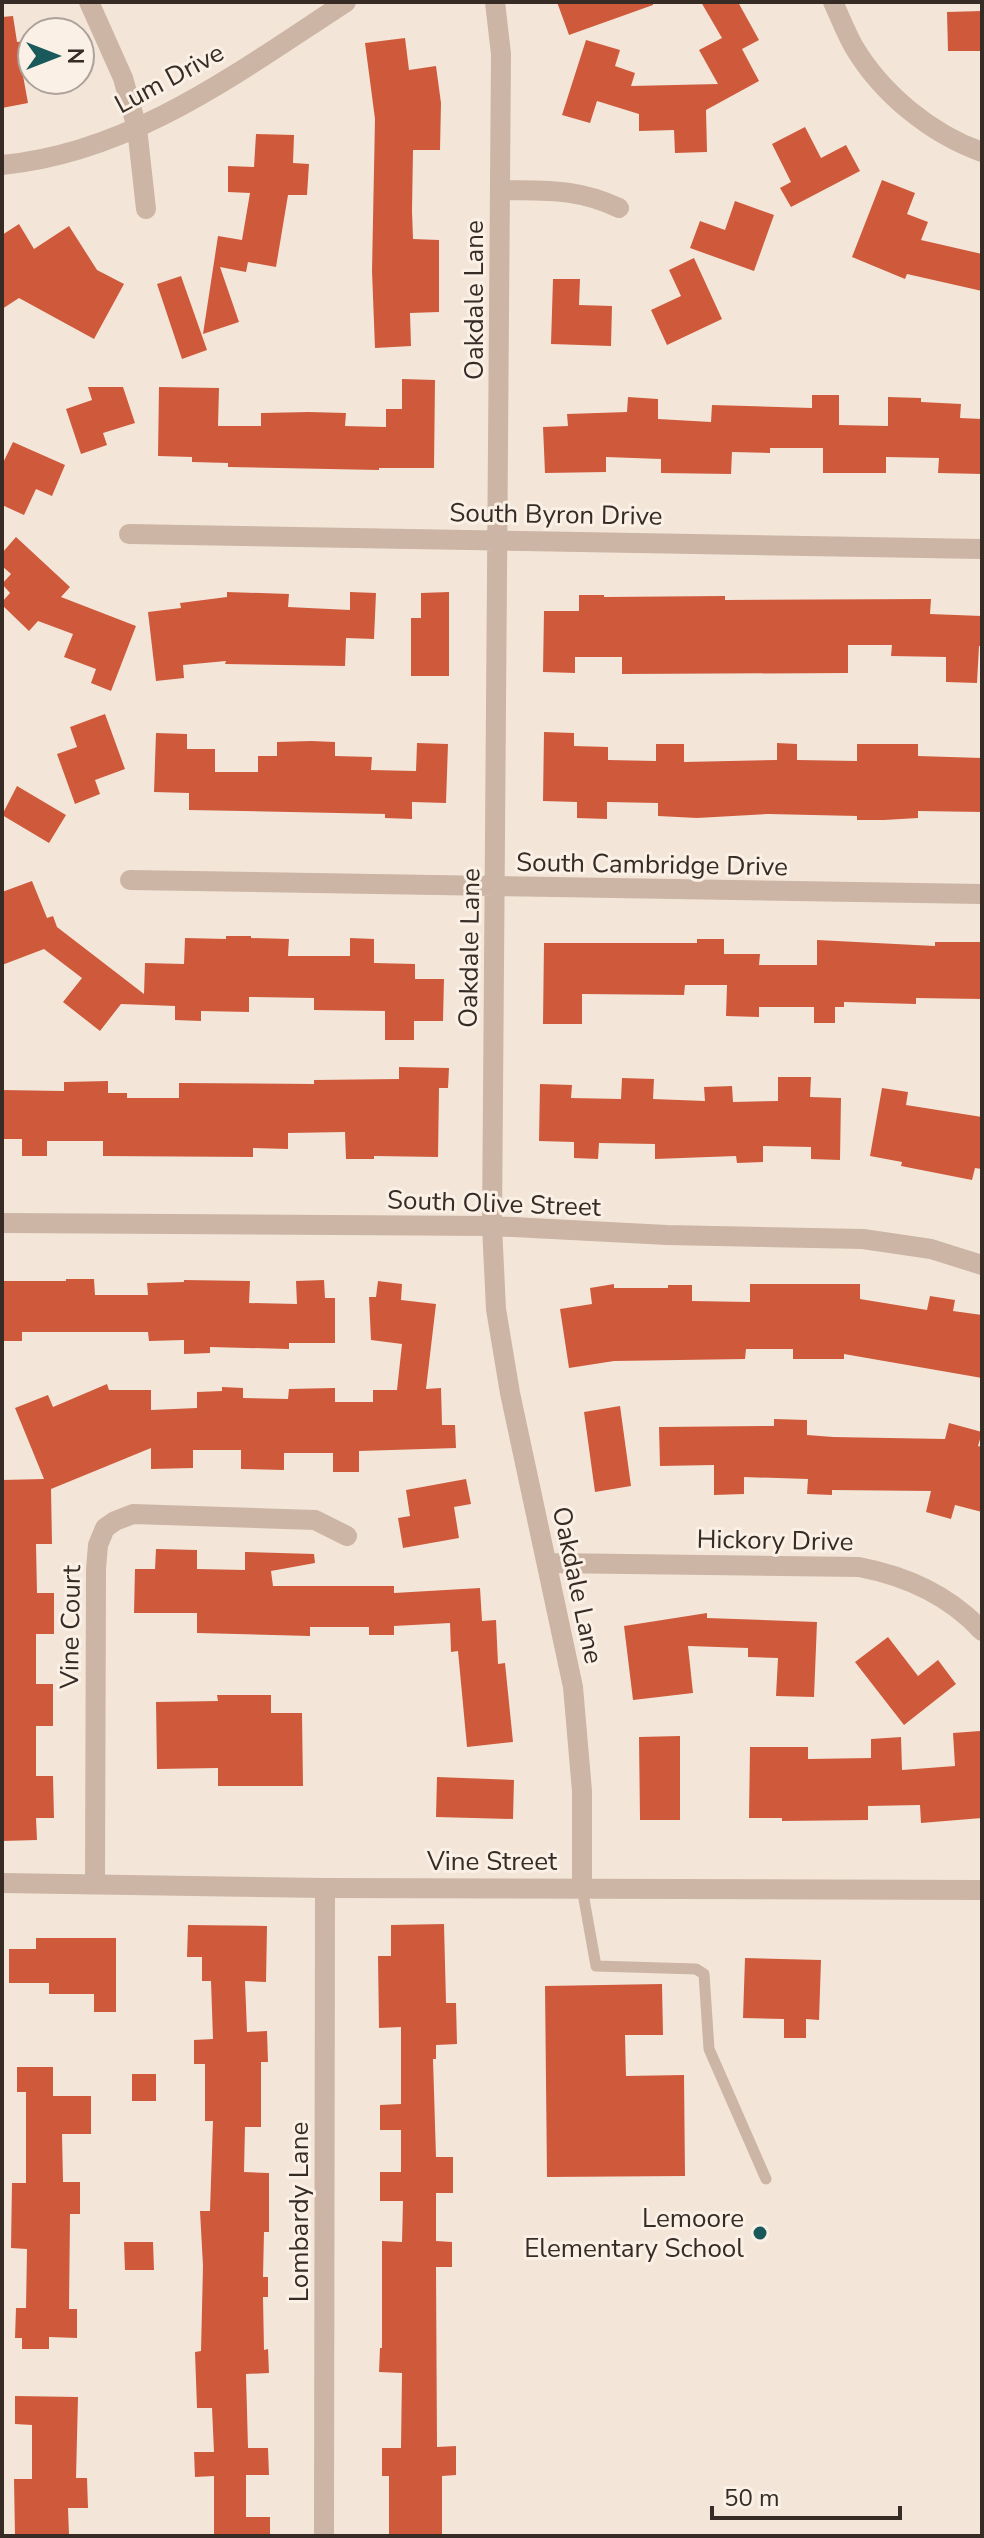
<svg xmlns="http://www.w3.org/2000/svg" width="984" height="2538" viewBox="0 0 984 2538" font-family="'Nunito Sans',sans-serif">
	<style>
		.building { fill: #cf5a3b }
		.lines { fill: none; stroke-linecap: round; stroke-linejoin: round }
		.service { stroke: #ccb5a4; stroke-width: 11 }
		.minor { stroke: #ccb5a4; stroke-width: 20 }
		.tertiary { stroke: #ccb5a4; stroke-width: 20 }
		.poi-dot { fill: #19595b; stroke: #fbf0e5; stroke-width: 3 }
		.labels { text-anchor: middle; stroke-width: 6; stroke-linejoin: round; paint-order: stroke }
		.street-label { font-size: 26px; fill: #372b26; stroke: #fbf0e5 }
		.poi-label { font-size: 26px; fill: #372b26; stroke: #fbf0e5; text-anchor: end }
	</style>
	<rect width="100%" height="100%" fill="#f3e6d9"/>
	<path class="building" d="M557,2H653V5L569,35Z
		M701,2H738L759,40L742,49L759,81L706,110L707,152L675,153L674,130L639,131V114L597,101L590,123L562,115L586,40L620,50L615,66L635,73L631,86L718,84L699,50L722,38Z
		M982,11V51H948L947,12Z
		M13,16L17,42L32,40V68L22,70L28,103L2,108V17Z
		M405,38L409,70L436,66L441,103L440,150H413L412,211L413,239L439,240V312L410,313L411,346L375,348L372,271L375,119L365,43Z
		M805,127L821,158L846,145L860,171L791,207L780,188L791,182L772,144Z
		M256,134L294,135L293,163L309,164L307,195H288L276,267L248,262L246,272L220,267L239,322L203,334L218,236L242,240L250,193L228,192V166L254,167Z
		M882,180L915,193L907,214L928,222L921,240L982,254V291L907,274L905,279L852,257Z
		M735,201L774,215L754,271L690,248L700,221L725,230Z
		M19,224L34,249L69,226L97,270L124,284L94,339L19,298L2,309V235Z
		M694,258L722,319L667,345L651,310L681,296L669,270Z
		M181,276L207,350L182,359L157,284Z
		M553,279H580L579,305L612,306L611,346L551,344Z
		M402,379L435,380L434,468H379V470L228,467V463L192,462V457L158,456L159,387L219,388L218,426H261V413L309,412L346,413L345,426L386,427V409H402Z
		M88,387H123L135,423L103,433L107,445L81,454L66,409L92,400Z
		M812,395H839V425L888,426V397L921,398V402L961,404L960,418L982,419V474L938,473L939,458L886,457V473H823V448H770V453L732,452L731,474L661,473V459L606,457V472L545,473L543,427L568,426L567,414L627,412L628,397L658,399V419L711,422L712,405L812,408Z
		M13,442L65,465L52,496L36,489L24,515L2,505V465Z
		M16,537L70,587L61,597L136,626L111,691L91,683L96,669L64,657L73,634L38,621L29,631L2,605V602L10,593L2,584L11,574L2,566V553Z
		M227,592L289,594L288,607L350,610V592L376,593L374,639L346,638L345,666L225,664L226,661L183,665L184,678L156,681L148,612L181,608L180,603L227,597Z
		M449,592V676H411V618H421V593Z
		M579,595H604V597L725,596V600L931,599L930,614L982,616V646H979L977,683L946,682V657L891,656L892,645H848V673L622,674V657H575V673L543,672L544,611H579Z
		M105,714L125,769L95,780L100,794L75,804L57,754L77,747L70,727Z
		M544,732L574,733V746L608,747V760L656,761V744H684V762L777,760V743L797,744V760L857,761V744H918V756L982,758V812L918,811V818L884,820H857V816L768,814L697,818L658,816V803L607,802V819L577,818V802L543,801Z
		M156,733L187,734V749H215V772H258V756H277V742L311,741L335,742V756L372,757L371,770L416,771L417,743L448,744L446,803L412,802V819L385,818V814L189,810V793L154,792Z
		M17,786L66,815L49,843L2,815Z
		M32,881L47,918L53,916L57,927L144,994L145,963L184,964L185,938L226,939V936H251V938L289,939L288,956H350V938L374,939V963L415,964V979H444L443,1021H414V1040H385V1011L314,1010V998L249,997V1012L201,1011V1021L175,1020V1006L121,1004L100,1031L63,1002L82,978L44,949L2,965V892Z
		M697,939H724V954H760L759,965H817V940L935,946V942H982V999L916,998V1004L844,1002V1007H835V1023H814V1007H759V1017L726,1016L727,985H685L684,995L582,994V1024H543L544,943H697Z
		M399,1067L449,1068L448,1088H439L438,1157L374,1156V1159H346L345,1132L288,1133V1149L253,1148V1157L103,1156V1141H47V1156H22V1139H2V1090L64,1091V1082L108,1081V1093H127V1098H179V1083L314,1084V1080L399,1079Z
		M778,1077H811L810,1097L841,1098L840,1160L811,1159V1147L763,1146V1162L737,1163L736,1156L655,1159V1144L599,1143L598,1159L574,1158V1142L539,1141L540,1084L572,1085L571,1098L621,1099L622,1078L654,1079L653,1099L705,1101L704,1087L732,1086L733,1102L778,1101Z
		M882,1088L908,1092L906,1105L982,1117V1169L975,1168L972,1180L901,1166L902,1162L870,1156Z
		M66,1279H94L95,1295H148L147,1283L184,1282V1280L250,1281L249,1303L297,1304L296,1281L324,1280L325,1298H335V1343H289V1349L210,1347V1353L184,1354V1340L149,1341L148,1332H22V1341H2V1281H66Z
		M378,1281L402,1284L401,1300L436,1304L426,1389L441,1388L442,1425H455L456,1448L359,1451V1472H333V1453H284V1470L241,1469V1450H193V1468L151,1469V1448L51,1489L52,1544H36L37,1593H54V1634H36V1684H53V1726H36V1776H53L54,1818H36L37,1840L2,1841V1480L44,1479L15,1408L48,1395L53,1407L107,1384L109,1390H151V1410L197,1408V1392L222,1391V1387L243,1388V1398L288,1399L289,1389L335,1388V1402H373V1390H397L402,1344L371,1340L369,1297H376Z
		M614,1284V1288H668V1285H692V1301L750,1302V1284H860V1299L927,1310L930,1296L955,1300L953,1311L982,1315V1378L844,1354V1359H793V1349H746L745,1359L614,1361L569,1368L560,1309L592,1304L590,1288Z
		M620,1406L631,1486L595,1492L584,1412Z
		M774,1419L807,1420V1435L833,1437L945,1439L949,1423L982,1432L978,1446L982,1447V1512L955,1505L951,1519L926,1512L931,1491L832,1490V1495L807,1494L808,1479L744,1477V1494L714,1495V1465L660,1466L659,1427L774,1426Z
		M466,1479L471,1504L454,1507L459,1538L403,1548L398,1518L410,1516L406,1490Z
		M156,1549L197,1550V1569L245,1570V1552L314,1554L315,1563L271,1571L273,1586H394V1593L480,1588L482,1621L496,1620L498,1664L505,1663L513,1742L467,1747L458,1651L451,1652L450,1623L394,1626V1635H369V1627H310V1636L197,1633V1613H134L135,1569H155Z
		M707,1613V1618L817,1622L814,1697L776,1696L778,1658L748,1657V1648L688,1646L693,1693L633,1700L624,1626Z
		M888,1637L918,1676L938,1660L956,1684L904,1725L855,1662Z
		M217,1695H271V1713H302L303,1786H218V1768L157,1769L156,1702L218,1701Z
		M980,1731L982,1818L921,1823L920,1805L868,1806V1820L782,1821V1818H749L750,1747H808V1759L871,1758V1739L901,1737L902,1770L955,1766L953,1733Z
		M680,1736V1820H640L639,1737Z
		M437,1777L514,1780L513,1819L436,1817Z
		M444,1924L446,2003H456L457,2044L436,2045V2059H433L436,2157H453V2193H436V2241L452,2242V2267H436L437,2447L456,2446V2475L442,2476V2536H389V2476H382V2448H401L402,2373L379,2372L380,2348H382V2241L402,2242L403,2201H380V2172H401V2130H380V2105L401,2104V2027L379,2028L378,1956H391V1925Z
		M188,1925L267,1926L266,1982L245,1981L247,2032L267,2031L268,2062H261V2127H245L244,2172L269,2173V2232H264L263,2277H268V2297H263L264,2350L268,2349L269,2373L246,2374L248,2448H268L269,2475H246V2517H270V2536H214V2476L195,2477L194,2452H214L212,2408H197L195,2352L201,2351L203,2266L200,2211H210L213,2121H205V2064H194V2040L213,2039L211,1981H202V1957H187Z
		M36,1938H116V2012H94V1994H49V1983H9V1949H36Z
		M745,1958L821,1960L819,2020L806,2019V2038H784V2019L743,2018Z
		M662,1984L663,2035H625L626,2076L684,2075L685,2176L547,2177L545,1986Z
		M17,2067H53V2096H91V2134H62L63,2182H80V2214H70L69,2309H77V2338L49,2337V2349H22V2338H15L16,2308H26L27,2249L11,2248L12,2183H26V2092H17Z
		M132,2074H156V2101H132Z
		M124,2242H153L154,2270H125Z
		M15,2396L78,2397L76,2478H87L88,2508H68L69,2535L15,2536L14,2479H32V2425L15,2424Z"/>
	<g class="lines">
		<path class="service" d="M582,1888L596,1966L696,1969L704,1974L709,2049L766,2179"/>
		<path class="minor" d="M89,2L123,78L137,128L146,209
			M495,2L501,54L492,1226L496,1309L510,1393L573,1687L582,1791V1887
			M833,2C840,17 846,33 854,47C882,94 931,134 982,152
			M2,165C132,153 240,71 346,2
			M501,190C546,191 577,188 619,208
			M129,534L982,549
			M130,880L982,894
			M2,1223L492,1226L667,1235L863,1239L931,1249L982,1265
			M549,1563L859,1567C906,1576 949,1595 982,1631
			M95,1883L96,1569L98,1545L105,1528L115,1521L133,1514L315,1520L347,1536
			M324,2536L325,1888"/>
		<path class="tertiary" d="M2,1883L325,1888L982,1890"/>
	</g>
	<circle class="poi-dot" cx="760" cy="2233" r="8"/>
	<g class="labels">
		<g class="street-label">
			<text transform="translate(169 78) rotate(-28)" y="9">Lum Drive</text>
			<text transform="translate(474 300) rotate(-90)" y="9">Oakdale Lane</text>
			<text transform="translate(556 514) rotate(1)" y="9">South Byron Drive</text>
			<text transform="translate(652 864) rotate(1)" y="9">South Cambridge Drive</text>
			<text transform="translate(469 948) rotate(-89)" y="9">Oakdale Lane</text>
			<text transform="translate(494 1203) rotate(2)" y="9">South Olive Street</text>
			<text transform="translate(775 1540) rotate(1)" y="9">Hickory Drive</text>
			<text transform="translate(578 1585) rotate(78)" y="9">Oakdale Lane</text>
			<text transform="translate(70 1627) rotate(-89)" y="9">Vine Court</text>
			<text x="492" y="1870">Vine Street</text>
			<text transform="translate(299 2212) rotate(-90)" y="9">Lombardy Lane</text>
		</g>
		<g class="poi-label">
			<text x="744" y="2227">Lemoore<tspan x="744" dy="30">Elementary School</tspan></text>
		</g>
	</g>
	<rect width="984" height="2538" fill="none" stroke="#372b26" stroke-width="8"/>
	<g transform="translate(56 56) rotate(90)"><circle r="38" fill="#fbf0e5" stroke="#ada199" stroke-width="2"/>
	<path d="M0-6L14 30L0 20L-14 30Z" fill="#19595b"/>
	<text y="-12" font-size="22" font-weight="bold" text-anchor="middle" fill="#372b26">N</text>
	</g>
	<path d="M712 2506v12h188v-12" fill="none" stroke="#372b26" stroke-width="4"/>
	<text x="724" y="2506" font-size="24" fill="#372b26" stroke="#fbf0e5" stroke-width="6" paint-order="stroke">50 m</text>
</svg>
